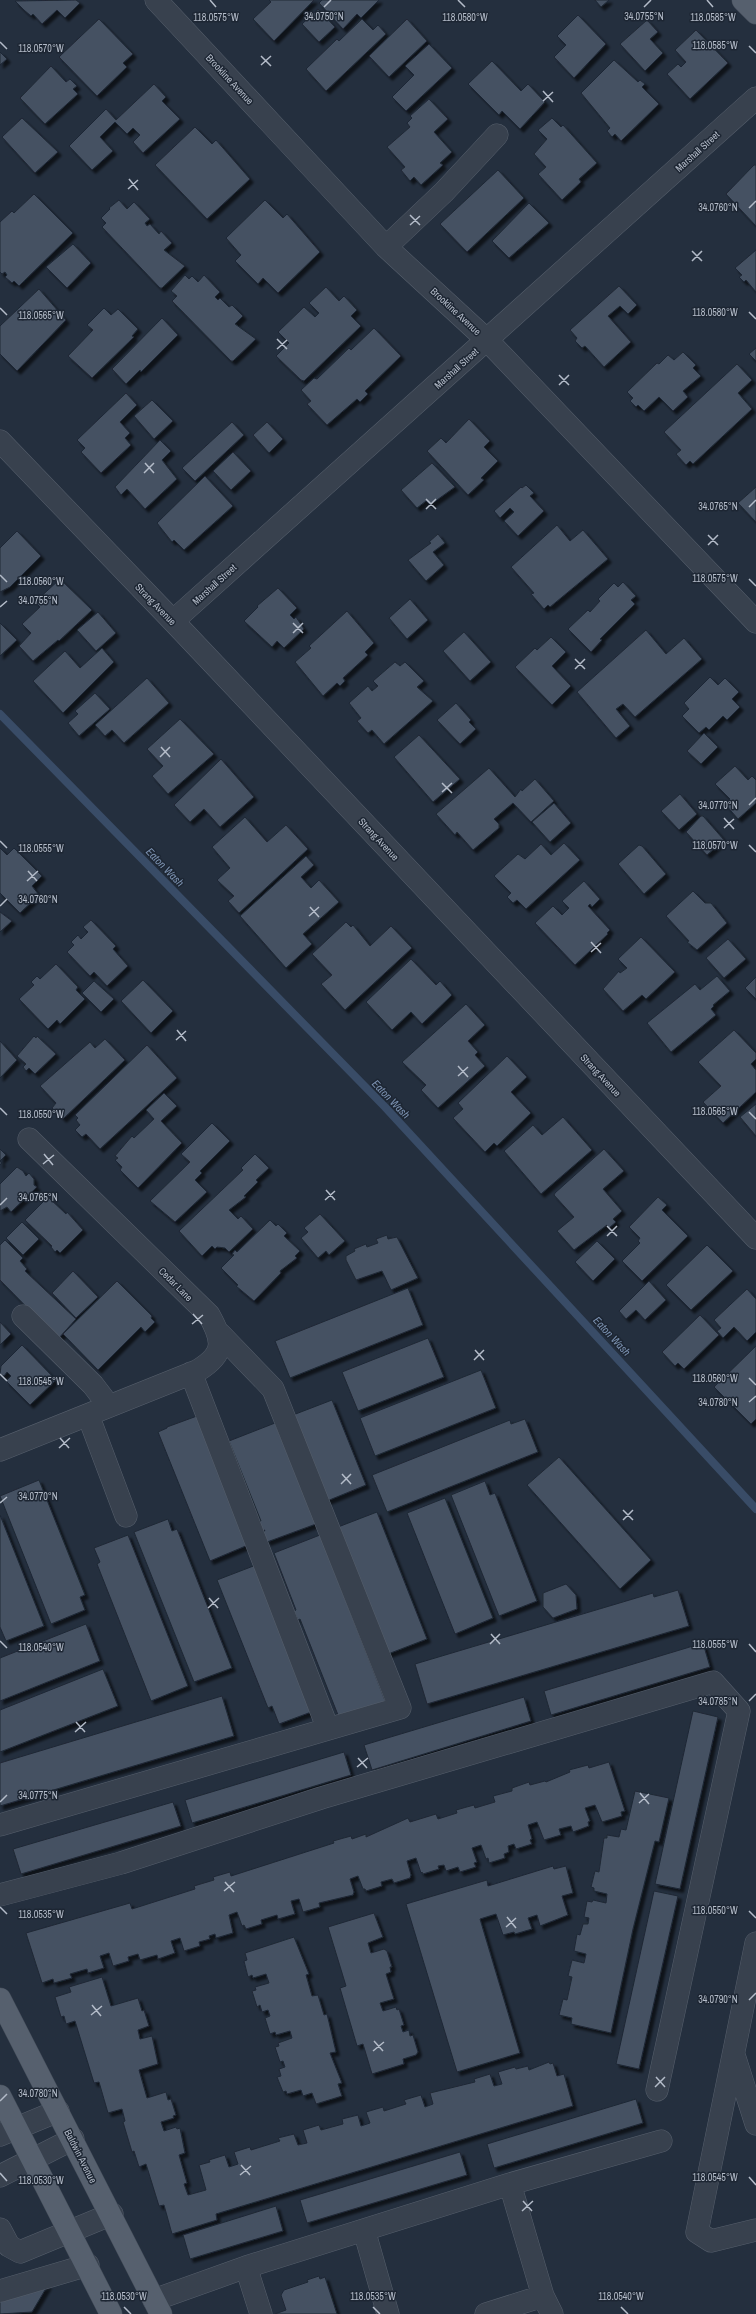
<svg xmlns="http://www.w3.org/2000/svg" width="756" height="2314" viewBox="0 0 756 2314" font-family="'Archivo Narrow',sans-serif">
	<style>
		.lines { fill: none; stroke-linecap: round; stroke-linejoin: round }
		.stream { stroke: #394c67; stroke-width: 8 }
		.building { fill: #455162; stroke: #1f2835; filter: url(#shadow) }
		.minor-casing { stroke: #565f6c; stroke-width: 23 }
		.major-casing { stroke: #414a57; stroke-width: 23 }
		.minor { stroke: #38414e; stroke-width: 22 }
		.major { stroke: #56606e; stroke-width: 22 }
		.ticks { fill: none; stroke: #b4bcc9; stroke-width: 1.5 }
		.labels { text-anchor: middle; stroke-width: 3; stroke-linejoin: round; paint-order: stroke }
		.street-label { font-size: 10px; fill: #b4bcc9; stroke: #1d2633 }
		.water-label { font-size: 11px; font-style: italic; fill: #7c92b1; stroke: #1d2633 }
		.ticks-label { font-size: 10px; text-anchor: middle; fill: #b4bcc9; stroke: #1d2633; stroke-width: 3; stroke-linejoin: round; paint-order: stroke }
	</style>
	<defs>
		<filter id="shadow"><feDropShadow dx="3.5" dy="3.5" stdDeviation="1" flood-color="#0009"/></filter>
	</defs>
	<rect width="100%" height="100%" fill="#242f3e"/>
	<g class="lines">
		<path class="stream" d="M0,714L385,1107L756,1509"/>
	</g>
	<path class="building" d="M76,0L80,3L65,18L57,10L42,24L33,14L31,16L24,10L15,1Z
		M269,0H314L274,41L253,19L271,2Z
		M322,0H379L361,18L357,14L343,29L319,3Z
		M595,0H609L601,7Z
		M318,9L335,27L319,42L302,24Z
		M578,15L606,44L574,78L554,57L566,45L557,36Z
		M99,19L133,54L123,63L127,67L97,96L59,57Z
		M362,19L373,30L378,25L386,34L326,91L306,69L337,39L339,41Z
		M407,19L427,41L389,77L369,56Z
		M647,20L658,32L650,39L663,53L645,71L620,44Z
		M696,30L728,63L690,99L667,74L678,64L681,67L686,62L675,50Z
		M429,44L452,68L406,111L392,97L414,75L405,66Z
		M0,52L7,59L0,65Z
		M614,60L638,82L640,80L645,84L642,87L659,104L621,141L615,134L612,137L607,131L610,128L581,93Z
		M492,61L521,91L528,84L545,102L520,129L502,111L499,115L468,84Z
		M51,66L66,82L70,79L77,86L73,89L78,94L45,124L20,98Z
		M154,84L166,97L162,101L180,119L143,153L133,142L140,135L133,128L127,134L115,122L100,137L113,151L92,170L69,146L106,109L116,120Z
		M429,99L448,119L434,132L452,152L440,163L443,165L421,185L414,177L410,181L401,170L405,167L387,147L410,127L407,123L412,118L410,116Z
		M22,118L58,152L35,173L2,137Z
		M552,118L561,127L563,125L597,163L579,179L581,182L562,200L538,174L546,167L534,154L547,139L538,130Z
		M195,127L212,144L216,140L250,179L207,219L155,165Z
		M754,165H756V226L726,194Z
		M498,170L524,198L467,252L440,224Z
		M34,194L73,233L19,286L14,281L12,283L5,277L7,275L5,272L2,274L0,272V222L12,211L14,213Z
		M119,200L127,209L134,202L150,219L145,223L147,226L150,224L159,234L161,231L172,243L164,250L185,266L162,288H160L102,227L106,223L101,218L110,209L109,208Z
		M265,200L283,218L287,214L320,252L278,293L263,278L258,284L235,261L241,255L226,238Z
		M529,203L549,223L509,258L492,241Z
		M73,244L91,263L67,288L46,267Z
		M756,250V292L746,280L744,282L739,277L742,275L735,268Z
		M185,275L189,279L192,276L198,282L204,275L220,292L215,297L218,300L220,298L229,307L232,305L243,316L235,324L256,339L233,361H231L172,301L177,296L171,291Z
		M619,286L637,305L628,314L620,306L608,316L631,342L604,367L585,346L582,348L575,341L577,338L570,330Z
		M326,287L339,301L344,296L357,310L351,316L361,326L304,381L301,380L276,356L289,343L278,332L304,307L315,317L319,313L309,303Z
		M39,289L66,320L17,371L0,354V326Z
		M104,308L111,315L118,309L138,329L132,336L134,337L92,378L68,356L93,330L87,325Z
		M162,318L178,335L141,372L140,370L126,384L112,369Z
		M374,328L401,356L365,391L368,394L360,402L357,399L327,425L307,404L311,401L301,390L314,378L317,379L349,348L351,350Z
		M756,348V361L749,354Z
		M683,352L696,365L693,368L701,376L683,391L688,397L673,411L659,397L644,411L638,405L636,407L630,401L633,398L627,392L657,363L659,364L668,355L674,360Z
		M737,364L752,380L738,393L752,409L693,464L690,461L686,465L676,454L681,450L664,432Z
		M126,393L137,405L120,422L130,433L125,438L131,445L101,473L81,452L85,448L77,440Z
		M152,400L173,421L154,439L134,416Z
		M469,419L490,441L484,447L498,461L481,478L484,480L468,495L427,451L441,438L446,443Z
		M232,422L244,435L195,481L182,468Z
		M267,422L283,439L269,453L253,435Z
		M160,440L171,451L162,460L177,479L145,509L127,489L121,495L115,487Z
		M233,452L251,471L231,490L213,471Z
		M432,463L455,487L430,505L426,501L417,508L401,490Z
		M205,476L233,506L184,550L174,540L172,542L157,523Z
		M526,485L534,493L530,496L544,511L518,536L504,521L514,512L510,508L500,518L494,511L521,487L522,488Z
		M756,487V522L738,503Z
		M557,525L570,541L583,530L608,559L550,607L548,605L544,609L531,594L534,593L511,567Z
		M17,531L41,556L10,587L0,592V548Z
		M438,534L445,543L433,552L444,565L426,581L408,560L431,543L429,542Z
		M60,579L92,610L59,641L58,640L33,661L19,646L31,633L22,624L40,607L35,602Z
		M623,582L636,596L631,600L635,604L600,639L602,640L591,652L568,629L588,610L590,612L600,601L598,599L614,583L618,587Z
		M278,588L297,608L290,615L294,619L296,617L304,629L284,648L277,641L272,647L244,621L258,607L257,606Z
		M410,599L428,620L407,639L389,618Z
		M347,611L374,643L365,652L368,655L343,678L345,681L340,686L337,683L323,696L295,662L311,648L309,646Z
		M98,612L116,633L96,651L77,630Z
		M0,623L17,640L0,656Z
		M646,630L666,654L684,638L702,659L635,717L623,704L616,709L630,726L616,738L577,692Z
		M464,632L491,662L470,681L443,651Z
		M551,637L566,652L552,666L571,686L552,705L515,667L535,648L537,650Z
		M102,648L114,662L63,713L33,681L65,651L80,668Z
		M395,662L400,666L405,662L424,681L417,687L433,701L384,744L372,730L368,733L357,721L361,718L349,703L368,686L372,691L378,686L373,681Z
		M710,677L718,685L725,678L739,692L732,699L740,707L727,720L723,716L709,730L706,727L699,733L682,716L689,709L684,703Z
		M147,678L169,703L124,743L112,730L105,736L95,725Z
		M95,693L110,709L79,736L68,723L78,714L75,711Z
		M456,703L471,720L469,722L476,729L460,744L437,720Z
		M180,719L214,754L168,794L152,776L163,766L147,749Z
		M704,733L718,747L701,764L687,751Z
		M419,735L460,779L433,802L394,757Z
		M221,759L254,797L220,827L204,809L190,822L174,805Z
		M735,766L748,780L752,776L756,780V803L738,819L725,804L730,799L715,784Z
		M489,768L515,797L521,789L522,791L535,779L554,801L531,822L513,803L494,819L499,824V828L473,850L457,832L455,835L436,814Z
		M680,794L697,814L679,830L661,811Z
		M554,803L571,823L550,842L532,822Z
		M701,816H703L724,840L707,855L686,832Z
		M245,817L267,842L286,825L308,849L239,913L228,901L234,896L217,880L230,868L212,847Z
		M564,843L580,860L526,909L517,900L513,903L507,897L511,893L494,876L518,854L525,859L541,844L551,855Z
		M639,845L642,846L666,874L644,894L618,864Z
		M0,848L7,855L14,848L42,876L32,886L39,895L20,913L0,893Z
		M306,856L314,865L301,877L311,888L319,880L339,902L303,934L312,944L286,968L240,916Z
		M584,881L600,899L592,907L590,904L588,906L610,930L607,933L608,934L575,965L535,923L553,906L562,915L569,908L562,901Z
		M693,891L705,903H711L727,923L697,950L687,942L689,941L666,916Z
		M0,912L12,921L0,932Z
		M91,920L116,946L113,949L128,966L107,986L94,972L90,976L67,952L74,945L71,942L78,935L81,939L88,932L83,927Z
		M346,922L351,927L353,925L370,946L391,926L412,948L345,1010L321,984L332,975L312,954Z
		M641,937L675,972L646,999L642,995L623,1011L603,989L619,971L620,973L627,968L618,959Z
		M728,939L746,959L724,978L706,958Z
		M411,959L436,985L440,981L452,995L422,1024L411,1012L392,1030L366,1002Z
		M56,964L78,987L76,990L85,999L60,1024L57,1020L48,1029L19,999L34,985L31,982L37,976L40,979Z
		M717,976L730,991L713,1005L714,1006L711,1009L716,1015L671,1052L647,1023L695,984L700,990Z
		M756,977V999L745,988Z
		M143,980L173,1011L151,1033L121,1001Z
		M94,981L114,999L101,1012L82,993Z
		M466,1004L485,1025L468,1041L478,1052L475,1055L485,1066L438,1108L421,1090L426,1085L402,1062Z
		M734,1030L756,1053V1059L751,1064L756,1070V1092L723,1123L703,1102L721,1086L698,1062Z
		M34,1036L36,1038L37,1036L56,1054L35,1074L29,1068L26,1071L23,1067L26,1064L17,1056Z
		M105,1039L125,1060L63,1119L52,1108L56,1103L40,1086L90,1042L95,1048Z
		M0,1041L17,1060L0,1078Z
		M147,1045L177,1078L100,1149L86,1134L82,1137L75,1130L80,1125L76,1120L78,1118L75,1115Z
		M507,1056L527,1077L511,1092L531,1113L497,1146L494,1143L485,1152L453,1118L463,1109L458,1103Z
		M164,1093L177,1106L161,1121L182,1143L138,1188L120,1170L122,1167L115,1160L118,1158L115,1156L132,1136L134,1138L154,1119L146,1110Z
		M756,1104V1136L740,1117Z
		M563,1117L592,1150L541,1194L504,1151L533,1125L542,1135Z
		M212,1123L230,1141L200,1171L202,1173L195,1180L207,1192L175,1222L150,1201L190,1162L181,1154Z
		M0,1149L6,1155L0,1161L2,1163L0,1165Z
		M604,1149L624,1171L603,1189L622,1211L613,1219L616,1222L609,1228L607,1225L574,1250L557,1231L574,1217L554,1195L555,1193Z
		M255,1154L269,1168L256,1180L258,1182L244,1196L246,1197L229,1210L238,1219L241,1216L253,1229L229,1252L225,1248L217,1247L215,1249L212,1246L202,1256L179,1231L243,1170L241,1168Z
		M17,1167L23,1171L26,1176L29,1173L34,1179V1185L37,1187L11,1212L7,1207L0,1211V1184Z
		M48,1197L66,1214L67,1212L83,1230L60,1253L57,1250L55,1252L51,1247L52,1246L25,1220Z
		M658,1197L667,1205L662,1210L688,1236L642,1281L622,1261L640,1243L638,1241L640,1238L629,1227Z
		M320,1214L345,1241L329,1255L326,1251L318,1258L301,1238L308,1232L304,1228Z
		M270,1220L276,1226L278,1224L287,1233L284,1236L300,1251L295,1256L297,1258L280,1271L281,1273L254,1301L236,1286L238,1285L221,1268L234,1255L232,1254L235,1250L237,1252Z
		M22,1222L39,1239L23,1255L6,1238Z
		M387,1235L388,1239L397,1237L418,1278L391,1290L382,1271L356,1280L346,1260V1256L355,1251L354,1249L366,1244L367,1247L378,1243L376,1239Z
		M5,1240L23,1258L20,1261L27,1269L25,1271L76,1319L58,1339L0,1280V1245Z
		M597,1241L615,1259L593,1281L575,1262Z
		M707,1245L733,1271L691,1310L666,1285Z
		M73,1271L98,1297L76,1318L52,1293Z
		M117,1281L152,1316L151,1318L155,1322L145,1332L141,1327L98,1370L63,1334Z
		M649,1281L666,1300L645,1320L636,1310L626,1319L619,1311Z
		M408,1288L423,1325L290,1378L275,1341Z
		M747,1289L756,1299V1332L747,1341L734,1327L723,1338L717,1331L721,1328L714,1320Z
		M700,1315L719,1335L684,1369L678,1363L675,1366L662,1352Z
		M0,1322L11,1334L0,1345Z
		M428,1338L444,1377L358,1411L342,1372Z
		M22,1345L56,1380L30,1405L6,1381L11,1376L7,1372L4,1376L0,1374L1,1366Z
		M756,1346V1419L751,1424L714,1387Z
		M481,1370L496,1408L375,1456L360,1418Z
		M332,1400L366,1485L327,1501L293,1415Z
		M197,1416L248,1545L210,1561L158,1432L167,1428V1427Z
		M525,1419L538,1452L387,1512L372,1475L510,1420L511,1424Z
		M275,1423L316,1524L267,1542L263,1533L265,1530L262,1531L259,1522L261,1521L229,1441Z
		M559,1457L651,1560L620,1589L527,1485Z
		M39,1480L85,1595L80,1597L85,1610L51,1624L0,1496Z
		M485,1481L490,1495L495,1493L537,1601L499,1616L451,1495Z
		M445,1498L493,1618L455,1634L407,1513Z
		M377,1512L427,1639L388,1654L338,1527Z
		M0,1515L44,1626L6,1641L0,1627Z
		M168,1519L172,1531L177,1529L232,1668L194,1682L134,1532Z
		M128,1535L188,1686L151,1701L97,1564L100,1562L94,1548Z
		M320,1535L386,1703L340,1720L300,1619L298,1620L294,1611L296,1610L274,1553Z
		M256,1565L314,1711L279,1724L272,1706L268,1708L217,1580Z
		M566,1584L576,1595L577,1609L553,1618L543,1607V1593Z
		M678,1590L689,1626L427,1704L415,1664L653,1593L654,1597Z
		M86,1624L100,1661L0,1701V1658Z
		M703,1643L710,1667L551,1715L544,1691Z
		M103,1669L118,1706L0,1752V1710Z
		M222,1696L234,1736L0,1806V1763Z
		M524,1697L531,1721L372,1770L364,1745Z
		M693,1711L718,1717L680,1889L655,1884Z
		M344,1752L351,1775L192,1823L185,1800Z
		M609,1762L625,1811L621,1812L622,1816L602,1822L595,1805L585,1808L590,1821L588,1822L589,1826L573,1832L571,1826L559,1829L561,1835L544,1840L537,1822L528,1825L532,1839L530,1840L532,1844L516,1849L514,1844L508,1846L509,1852L504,1854L505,1858L489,1863L488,1858L486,1859L481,1845L472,1848L477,1862L474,1863L476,1867L460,1872L458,1867L446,1871L444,1865L438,1866L439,1869L423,1874L422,1872L421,1873L416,1858L407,1861L411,1875L410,1878L394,1883L392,1879L381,1882L382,1886L366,1891L365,1889H363L358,1876L350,1879L354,1892L353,1895L319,1903L320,1907L303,1912L299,1899L291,1901L295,1914L278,1919L277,1915L261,1920L262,1924L246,1929L244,1925L242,1926L237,1912L229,1915L233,1933L216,1938L215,1934L209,1936L210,1939L199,1942L200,1946L184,1951L180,1938L171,1941L175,1953L158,1959L157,1955L140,1960L138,1954L128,1957L129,1961L113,1966L109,1953L100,1956L104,1968L88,1973L87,1969L70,1974L72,1978L54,1983L53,1979L42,1983L26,1933L130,1903L132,1909L195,1889L194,1886L214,1880L213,1877L230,1872L231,1876L334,1843L333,1841L351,1836L352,1839L366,1834V1837L408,1818L410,1822L436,1814L438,1819L457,1813L456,1810L474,1805L475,1808L495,1802L493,1796L512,1791V1788L529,1782L530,1785L545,1781L546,1782L570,1772L569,1770L588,1765L589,1768Z
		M635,1791L669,1798L659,1842L655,1841L633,1929L611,2033L571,2024L572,2018L559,2015L563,1999L567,2000L572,1977L568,1976L572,1960L584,1963L586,1954L574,1951L577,1934L580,1935L583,1924H588L589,1918L584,1917L587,1901L592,1902L593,1900L606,1903L607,1894L594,1891V1888L591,1887L595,1871L599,1872L604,1838H607V1835L619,1837L621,1829L626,1830Z
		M173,1802L181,1826L21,1874L13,1849Z
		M553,1866L554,1869L566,1866L573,1893L562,1896L568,1915L540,1926L537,1915L528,1918L532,1929L515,1934L514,1932L503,1935L496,1914L480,1919L520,2053L457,2072L406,1904L487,1880L488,1886Z
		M654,1891L678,1896L639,2069L616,2064Z
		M374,1913L383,1937L368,1943L371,1953L384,1949L387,1951L392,1967H390L391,1972L386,1974L394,1999L380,2003L383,2011L396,2007L397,2010L399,2009L404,2025L401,2026L403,2032L409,2030L410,2036L413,2035L418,2052L416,2055L403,2059L404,2064L372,2074L363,2044L357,2046L340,1988L346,1986L328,1927Z
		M294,1937L309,1974L306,1975L312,1996L318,1995L324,2015L327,2014L336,2052L330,2053L342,2083L338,2084L342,2096L316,2104L312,2093L303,2096L301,2090L287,2094L286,2091L283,2092L277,2077L281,2076L279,2069L285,2067L283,2061L280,2062L275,2047L279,2046L278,2043L292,2038L290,2031L276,2035L275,2032L270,2034L265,2018L270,2016L268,2010L262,2012L260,2005L257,2007L252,1991L256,1990L255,1987L269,1983L266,1974L253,1978L252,1975L248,1977L244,1961L247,1960L245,1953Z
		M102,1977L111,2006L138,1998L142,2011L144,2010L149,2026L138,2030L140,2039L152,2036L158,2064L139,2070L147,2098L166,2092L168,2100L171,2099L176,2115L173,2116L174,2118L161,2122L164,2131L176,2127L177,2129L180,2128L185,2153L179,2155L187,2183L184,2184L188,2195L206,2190L199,2165L210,2162L209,2160L225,2155L229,2167L238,2164L234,2152L250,2147L251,2150L280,2141L278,2138L294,2134L298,2145L307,2143L303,2130L319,2125L321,2130L343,2124L342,2119L358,2115L361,2126L370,2123L366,2112L383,2107L384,2111L406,2104L404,2100L421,2095L425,2107L433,2104L430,2093L475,2082L474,2079L490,2074L494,2086L502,2084L498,2072L515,2067L516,2069L528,2066L529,2070L549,2062L550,2064L553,2063L557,2076L564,2074L573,2106L216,2214L217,2220L172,2234L164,2205L159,2206L146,2164L139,2167L134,2151L132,2152L123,2122L125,2121L122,2109L108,2113L99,2082L94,2083L75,2021L66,2024L64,2016L61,2017L55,1997L71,1992L69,1987Z
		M636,2099L643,2123L494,2168L487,2144Z
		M460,2152L467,2175L307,2223L300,2200Z
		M276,2206L283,2231L190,2259L183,2235Z
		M319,2276L320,2279L325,2277L337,2314H275L286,2310L281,2295L284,2290L308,2282L307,2280Z
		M48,2285L32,2312L0,2314V2300Z"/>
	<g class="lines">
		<g class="minor-casing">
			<path id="minor" d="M156,0L386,247L487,340L756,622
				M386,247L444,192L497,135
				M0,441L173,621L756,1238
				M173,621L756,98
				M23,1316L93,1385L109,1406
				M191,1373L328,1729
				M88,1415L126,1516
				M0,1450L197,1371C225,1354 224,1342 209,1315L29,1139
				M0,1825L400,1708L273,1389L220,1334
				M0,1895L121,1863L321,1798L713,1682L739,1711L657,2090
				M756,1943L697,2232L711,2241L756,2230
				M734,2055L756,2124
				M0,2135L58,2111
				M0,2176L73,2139
				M510,2184L661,2141
				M0,2229L9,2246L20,2252L112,2214
				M364,2230L388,2314
				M246,2267L261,2314
				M0,2291L88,2265
				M154,2300L246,2267L510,2184L543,2296
				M486,2314L543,2296L552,2314"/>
		</g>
		<g class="major-casing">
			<path id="major" d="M743,0L756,13
				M0,1999L161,2314
				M0,2096L111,2314"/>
		</g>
		<use href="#minor" class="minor"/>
		<use href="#major" class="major"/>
	</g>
	<path class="ticks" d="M210,0L216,7M458,0L465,7M707,0L713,7M324,7L331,0M644,7L651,0M0,42L7,49M749,46L756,53M261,56L271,66M261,65L271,56M543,91L553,102M543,101L553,92M129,179L138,190M128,189L138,180M749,208L756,201M410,215L420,225M410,225L420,216M692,251L702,261M692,261L702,251M0,308L7,315M749,312L756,319M277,339L287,349M277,349L287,340M559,375L569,385M559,385L569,375M145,463L154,473M144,473L154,463M426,499L436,509M749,507L756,500M426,509L436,499M708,535L718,545M708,545L718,535M0,575L7,582M749,579L756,586M0,607L7,601M293,623L303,633M293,633L303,623M575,659L585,669M575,669L585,659M161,747L170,757M160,757L170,747M442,783L452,793M442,792L452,783M749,805L756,798M724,818L734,829M724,828L734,819M0,841L7,848M749,845L756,852M28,871L37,881M27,881L38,871M0,906L7,899M310,907L319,917M309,916L319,907M591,942L601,953M591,952L601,943M177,1030L186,1041M176,1040L186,1031M458,1066L468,1077M458,1076L468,1067M0,1108L7,1115M749,1112L756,1119M44,1154L53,1165M43,1164L54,1155M326,1190L335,1200M325,1200L335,1191M0,1205L7,1198M607,1226L617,1236M607,1236L617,1226M193,1314L202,1324M192,1324L203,1315M475,1350L484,1360M474,1360L484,1350M0,1374L7,1381M749,1378L756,1385M749,1402L756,1396M60,1438L69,1448M59,1448L70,1438M342,1474L351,1484M341,1484L351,1474M0,1503L7,1497M623,1510L633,1520M623,1520L633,1510M209,1598L218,1608M208,1608L219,1598M491,1634L500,1644M0,1641L7,1648M490,1644L500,1634M749,1644L756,1652M749,1701L756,1694M76,1722L85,1732M75,1732L86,1722M358,1758L367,1768M357,1767L368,1758M640,1793L649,1804M0,1802L7,1795M639,1803L649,1794M225,1882L234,1892M224,1891L235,1882M0,1907L7,1914M749,1911L756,1918M507,1917L516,1928M506,1927L516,1918M749,2000L756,1993M92,2005L101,2016M91,2015L102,2006M374,2041L383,2051M373,2051L384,2042M656,2077L665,2087M655,2087L665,2077M0,2101L7,2094M241,2165L250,2175M0,2173L7,2181M240,2175L251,2166M749,2177L756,2185M523,2201L532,2211M522,2211L533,2201M124,2307L131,2314M373,2307L380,2314M621,2307L628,2314"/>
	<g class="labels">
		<g class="street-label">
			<text transform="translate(230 79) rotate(47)" y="4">Brookline Avenue</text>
			<text transform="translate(697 151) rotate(-42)" y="4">Marshall Street</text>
			<text transform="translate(456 311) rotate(43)" y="4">Brookline Avenue</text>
			<text transform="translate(456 368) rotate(-42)" y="4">Marshall Street</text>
			<text transform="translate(214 584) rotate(-42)" y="4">Marshall Street</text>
			<text transform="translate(156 604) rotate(46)" y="4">Strang Avenue</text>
			<text transform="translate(379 839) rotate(47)" y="4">Strang Avenue</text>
			<text transform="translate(601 1075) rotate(47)" y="4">Strang Avenue</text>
			<text transform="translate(176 1284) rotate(45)" y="4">Cedar Lane</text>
			<text transform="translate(81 2156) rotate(63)" y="4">Baldwin Avenue</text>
		</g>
		<g class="water-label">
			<text transform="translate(165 867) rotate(46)" y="4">Eaton Wash</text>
			<text transform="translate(391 1099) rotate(46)" y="4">Eaton Wash</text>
			<text transform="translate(612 1336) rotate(47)" y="4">Eaton Wash</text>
		</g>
	</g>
	<g class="ticks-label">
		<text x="324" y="20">34.0750°N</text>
		<text x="644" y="20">34.0755°N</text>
		<text x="216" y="21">118.0575°W</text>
		<text x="465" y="21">118.0580°W</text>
		<text x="713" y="21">118.0585°W</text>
		<text x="715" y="49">118.0585°W</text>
		<text x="41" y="52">118.0570°W</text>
		<text x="718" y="211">34.0760°N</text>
		<text x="715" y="316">118.0580°W</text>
		<text x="41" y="319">118.0565°W</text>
		<text x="718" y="510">34.0765°N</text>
		<text x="715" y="582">118.0575°W</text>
		<text x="41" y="585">118.0560°W</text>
		<text x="38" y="604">34.0755°N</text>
		<text x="718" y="809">34.0770°N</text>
		<text x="715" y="849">118.0570°W</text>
		<text x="41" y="852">118.0555°W</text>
		<text x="38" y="903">34.0760°N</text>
		<text x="715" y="1115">118.0565°W</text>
		<text x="41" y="1118">118.0550°W</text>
		<text x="38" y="1201">34.0765°N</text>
		<text x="715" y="1382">118.0560°W</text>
		<text x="41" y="1385">118.0545°W</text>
		<text x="718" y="1406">34.0780°N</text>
		<text x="38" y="1500">34.0770°N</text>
		<text x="715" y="1648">118.0555°W</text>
		<text x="41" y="1651">118.0540°W</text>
		<text x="718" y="1705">34.0785°N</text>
		<text x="38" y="1799">34.0775°N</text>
		<text x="715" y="1914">118.0550°W</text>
		<text x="41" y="1918">118.0535°W</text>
		<text x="718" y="2003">34.0790°N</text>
		<text x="38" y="2097">34.0780°N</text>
		<text x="715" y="2181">118.0545°W</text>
		<text x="41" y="2184">118.0530°W</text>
		<text x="124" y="2300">118.0530°W</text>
		<text x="373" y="2300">118.0535°W</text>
		<text x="621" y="2300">118.0540°W</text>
	</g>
</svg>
